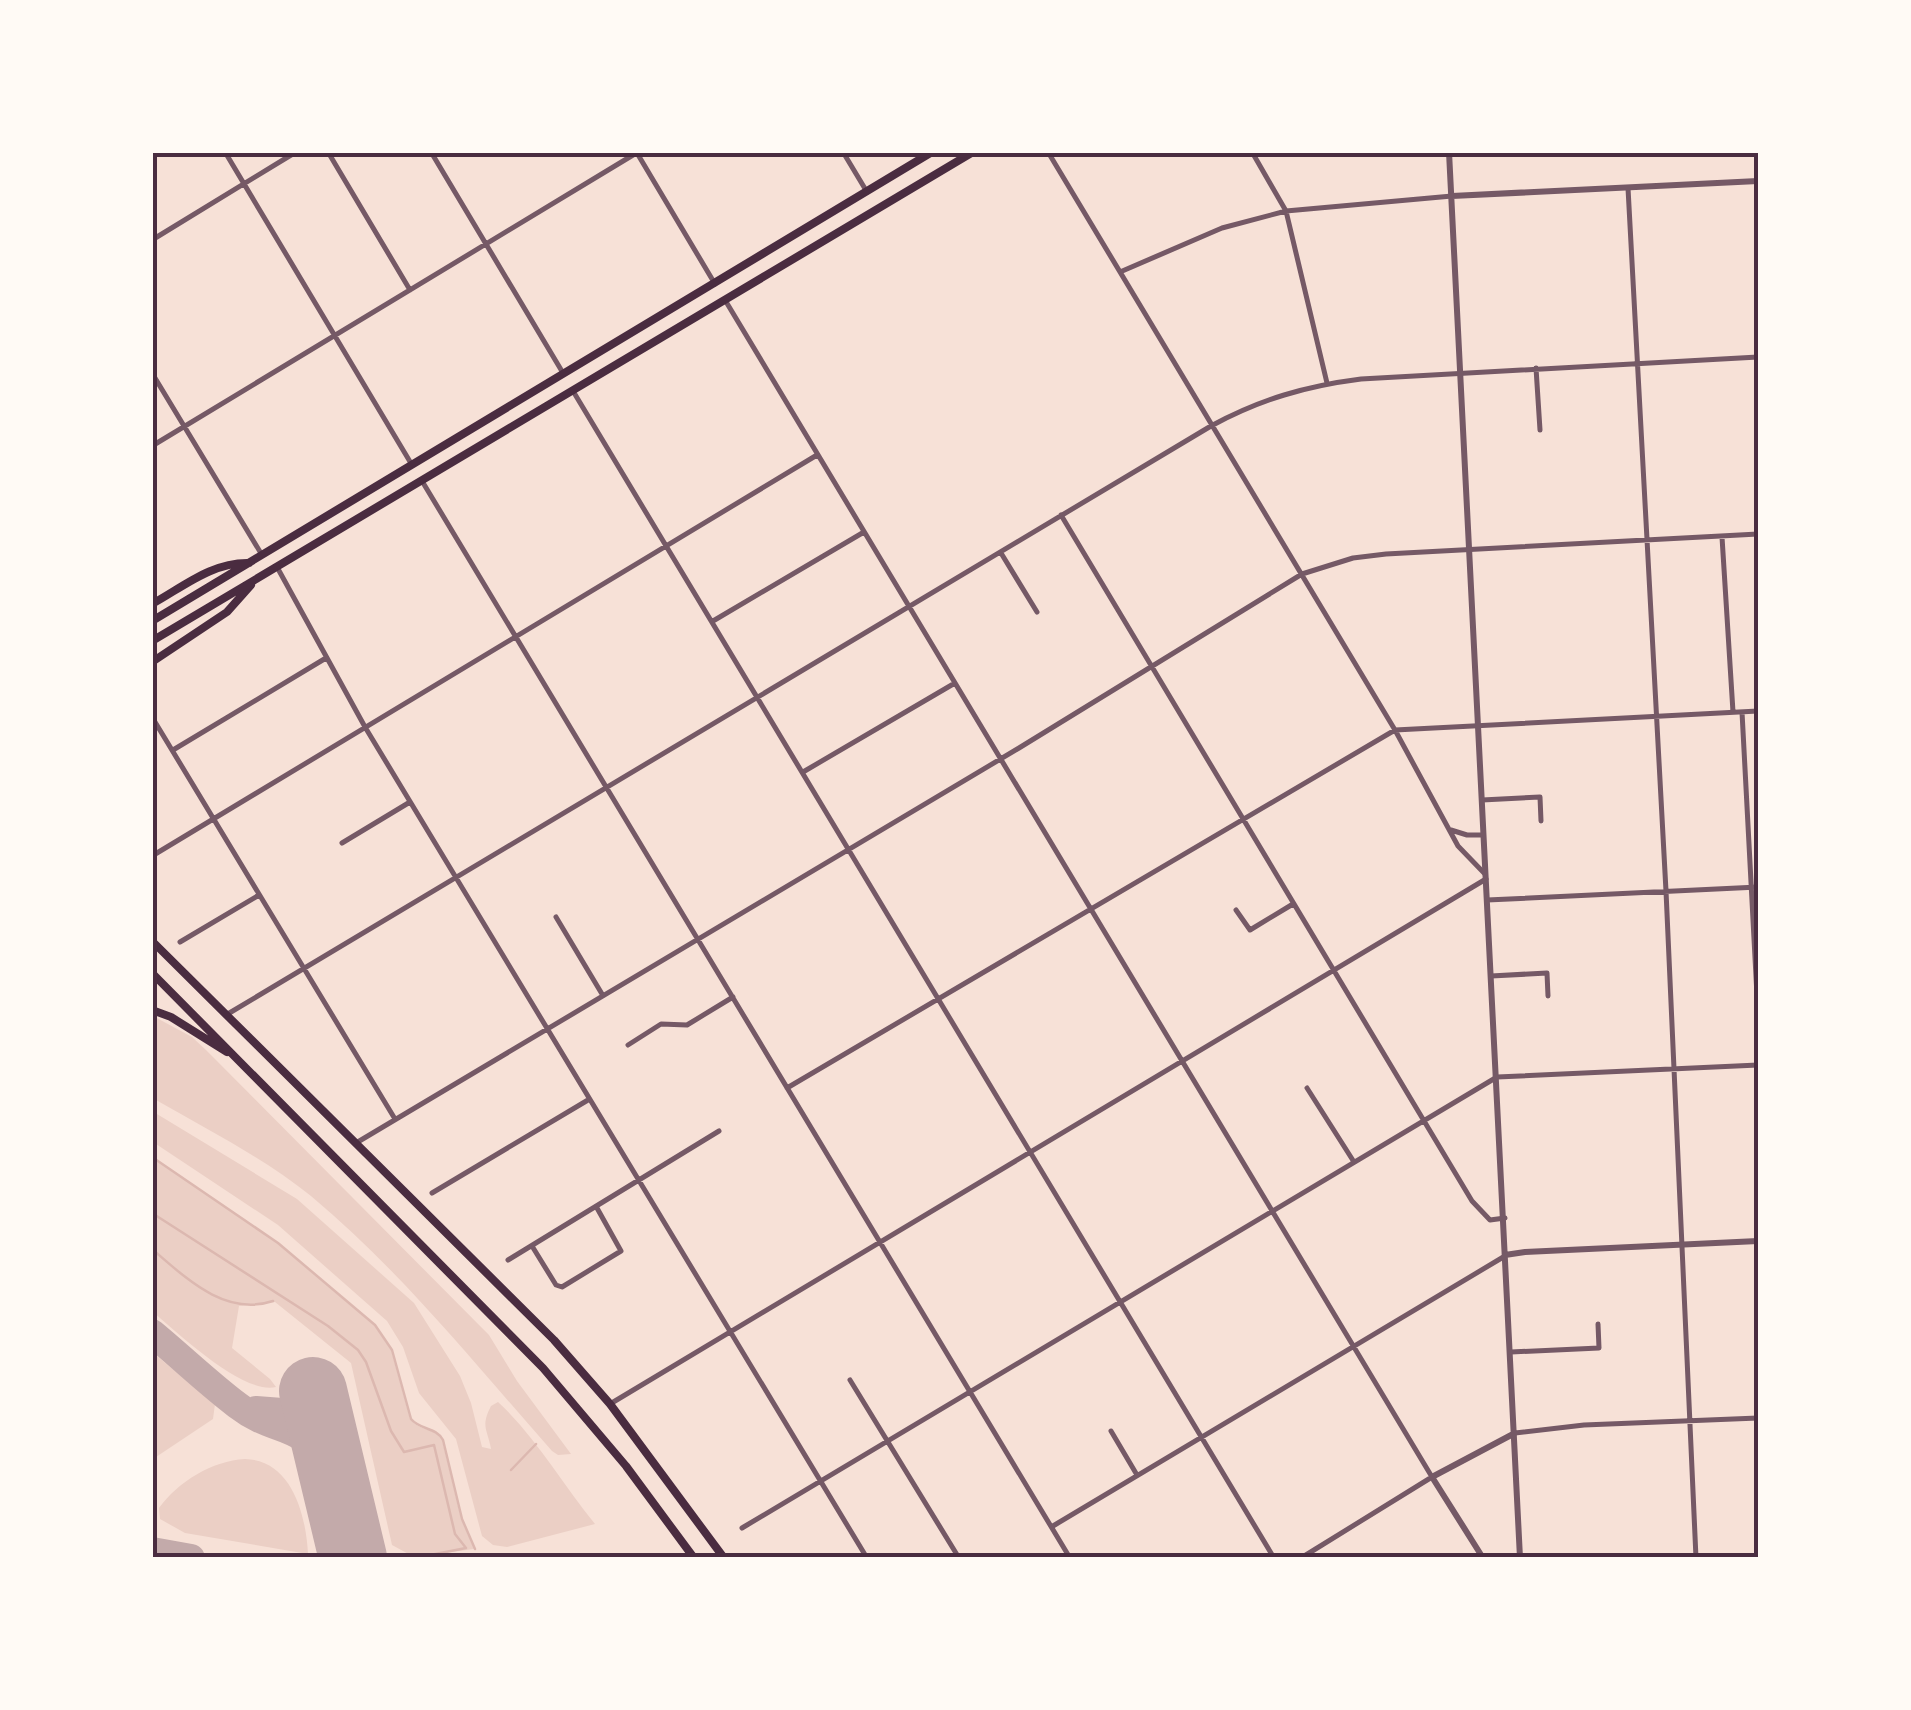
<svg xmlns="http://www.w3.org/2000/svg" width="1911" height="1710" viewBox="0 0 1911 1710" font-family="Rubik,sans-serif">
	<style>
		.green { fill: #ebcfc5 }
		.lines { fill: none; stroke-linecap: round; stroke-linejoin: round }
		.stream { stroke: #dcb8b0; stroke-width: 2.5 }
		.taxiway { stroke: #c3aaaa; stroke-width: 28 }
		.runway { stroke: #c3aaaa; stroke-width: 68 }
		.minor { stroke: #755966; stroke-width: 5 }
		.tertiary { stroke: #755966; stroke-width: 6 }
		.trunk { stroke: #4a2c40; stroke-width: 8 }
		.neatline { fill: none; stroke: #4a2c40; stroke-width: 4 }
	</style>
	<rect width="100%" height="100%" fill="#f7e1d7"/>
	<path class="green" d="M153,1016L192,1037L206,1050L489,1335L517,1381L571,1454L558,1455L552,1451C475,1364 401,1271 311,1196C264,1158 208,1130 156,1100L152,1096Z
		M152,1111L297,1199L414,1303L460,1376L471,1403L482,1447L491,1449C488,1430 480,1427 491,1406L498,1402C536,1437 562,1484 595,1524L507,1547L493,1545L482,1536L456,1439L419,1393L403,1347L387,1321L278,1225L153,1142Z
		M153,1158L277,1243L374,1325L391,1350L410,1419C419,1431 435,1428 442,1440L461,1519L474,1549L414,1557L392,1545L351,1363L275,1302L239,1306L232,1348L270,1379L276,1387C243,1395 178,1333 153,1312Z
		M152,1352L215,1404L213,1419L153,1459Z
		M245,1459C292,1460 306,1515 308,1554L185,1533L160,1519L159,1508C179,1481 212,1461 245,1459Z"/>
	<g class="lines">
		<path class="stream" d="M152,1157L278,1243L375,1325L392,1350L411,1419C420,1430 436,1427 443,1440L462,1519L475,1549
			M152,1213L328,1326L358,1350L366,1362L391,1431L404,1452L434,1445L455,1534L466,1548L420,1557
			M152,1249C186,1278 225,1317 273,1301
			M511,1470L536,1444"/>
		<path class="taxiway" d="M152,1333C181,1357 208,1383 237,1405C280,1438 300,1417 331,1472
			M256,1410L282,1412L316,1404
			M152,1551L191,1558"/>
		<path class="runway" d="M313,1391L353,1558"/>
		<path class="minor" d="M225,152L412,465
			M328,152L410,290
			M431,152L563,373
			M843,152L867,192
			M1048,152L1395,730L1458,846L1485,874
			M1252,152L1286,211L1327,383
			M637,153L715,284
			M1628,188L1666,891L1696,1558
			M152,240L296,152
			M1120,272L1222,228L1286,211L1452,196
			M725,300L1432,1477L1301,1558
			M1536,368L1540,430
			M152,373L262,555
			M573,391L1274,1558
			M152,446L638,152
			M422,481L1070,1558
			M1061,515L1472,1201L1490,1220L1505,1218
			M1722,537L1733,712
			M1001,553L1037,612
			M277,567L365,727L867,1558
			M713,621L864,532
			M1742,712L1758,1014
			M152,717L395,1119
			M173,750L326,658
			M803,772L955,683
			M1482,800L1540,797L1541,821
			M1451,830L1467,835H1483
			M342,843L410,802
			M152,856L817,455
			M1487,900L1758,887
			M1236,910L1250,930L1293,904
			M556,917L602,994
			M180,942L259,895
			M1491,976L1547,973L1548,996
			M226,1015L1211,426C1261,399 1306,386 1361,379L1758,357
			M628,1045L661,1024L687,1025L733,997
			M787,1088L1395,730L1758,711
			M1307,1088L1354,1162
			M356,1143L1019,748L1302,574L1353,558L1386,554L1758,534
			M432,1193L588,1100
			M532,1246L556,1285L562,1287L621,1251L597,1208
			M508,1260L719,1131
			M1511,1352L1599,1348L1598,1324
			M850,1380L959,1558
			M610,1404L1486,879
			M1111,1431L1137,1475
			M1515,1433L1584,1425L1758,1418
			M1053,1526L1505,1256
			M742,1528L1497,1077L1758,1065"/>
		<path class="tertiary" d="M1449,152L1520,1558
			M1452,196L1758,181
			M1505,1255L1525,1252L1758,1241
			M1483,1558L1432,1477L1515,1433"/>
		<path class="trunk" d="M152,604C183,587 212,562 249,563
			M152,621L932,152
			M152,641L973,152
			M152,662L227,612L251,585
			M152,941L554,1340L610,1404L724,1558
			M152,973L543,1368L626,1466L694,1558
			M152,1010L171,1017L227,1052"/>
	</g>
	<rect width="1911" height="1710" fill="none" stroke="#fffaf5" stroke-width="310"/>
	<rect x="155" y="155" width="1601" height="1400" class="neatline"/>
</svg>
